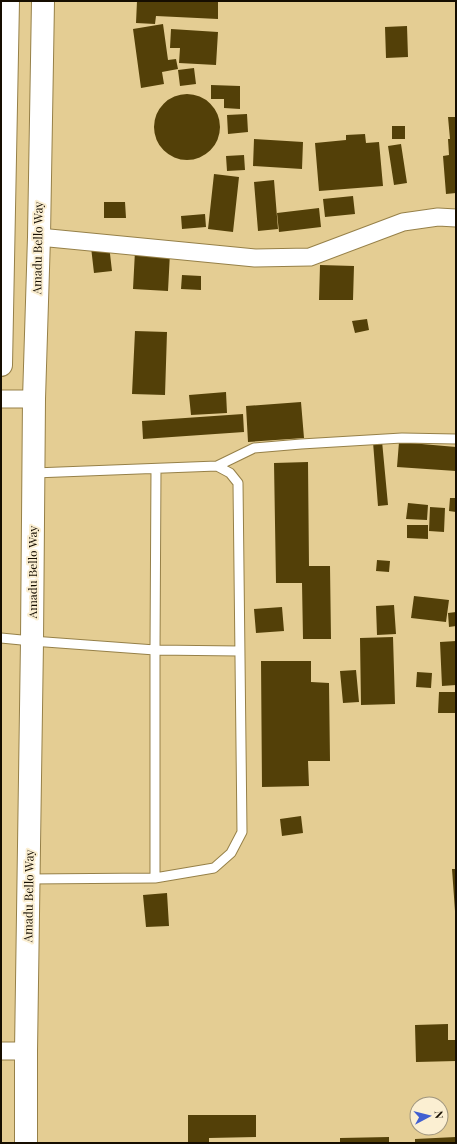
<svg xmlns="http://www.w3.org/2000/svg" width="457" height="1144" viewBox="0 0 457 1144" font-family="'Playfair Display',serif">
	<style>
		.building { fill: #534008 }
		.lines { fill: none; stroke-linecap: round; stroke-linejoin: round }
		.lane-casing { stroke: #968048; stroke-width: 11 }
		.street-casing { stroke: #968048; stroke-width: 19 }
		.primary-casing { stroke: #968048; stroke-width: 24 }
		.lane { stroke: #fff; stroke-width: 9 }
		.street { stroke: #fff; stroke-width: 17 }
		.primary { stroke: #fff; stroke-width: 22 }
		.labels { text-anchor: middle; stroke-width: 4; stroke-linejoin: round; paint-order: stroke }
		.street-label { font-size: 12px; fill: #150d00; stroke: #fbefd2 }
	</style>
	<rect width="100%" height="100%" fill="#e4cd93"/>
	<path class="building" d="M137,1H218V19L156,16L155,24L136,23Z
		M163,24L168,60L176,59L178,69L162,72L164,84L141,88L133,29Z
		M407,26L408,57L386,58L385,27Z
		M171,29L218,32L216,65L179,63L180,48H170Z
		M194,68L196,84L180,86L178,70Z
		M211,85L240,86V109L224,108V99H211Z
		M154 127a33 33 0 1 1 66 0a33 33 0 1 1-66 0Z
		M247,114L248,132L228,134L227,115Z
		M448,117H456V193L446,194L443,156L449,155L448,139H450Z
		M392,126H405V139H392Z
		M365,134L366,143L379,142L383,186L319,191L315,143L346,140V135Z
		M254,139L303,142L302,169L253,166Z
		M401,144L407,183L394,185L388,146Z
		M244,155L245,170L227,171L226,156Z
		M214,174L239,177L233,232L208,229Z
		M274,180L278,229L258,231L254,182Z
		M353,196L355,214L325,217L323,199Z
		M104,202H125L126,218H104Z
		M319,208L321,227L279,232L277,213Z
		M205,214L206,227L182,229L181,216Z
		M109,245L112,271L94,273L91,247Z
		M135,251L170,253L168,291L133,289Z
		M320,265L354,266L353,300H319Z
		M182,275L201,276V290L181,289Z
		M367,319L369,330L355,333L352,321Z
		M135,331L167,332L165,395L132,394Z
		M226,392L227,413L191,415L189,395Z
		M301,402L304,438L248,442L246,406Z
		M243,414L244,432L143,439L142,421Z
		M382,441L388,505L378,506L373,442Z
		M399,442L456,447V471L397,467Z
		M308,462L309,566H330L331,639H303L302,583H276L274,463Z
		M450,498H456V512L449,511Z
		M408,503L428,505L427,520L406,519Z
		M430,507L445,508L444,532L429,531Z
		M407,525H428V539L407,538Z
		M377,560L390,561L389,572L376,571Z
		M414,596L449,600L446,622L411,618Z
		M394,605L396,634L377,635L376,606Z
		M282,607L284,631L256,633L254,609Z
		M456,612V626L449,627L448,613Z
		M393,637L395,704L361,705L360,638Z
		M456,641V685L442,686L440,642Z
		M261,661H311V682L329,683L330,761H308L309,786L262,787Z
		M356,670L359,702L343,703L340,671Z
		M417,672L432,673L431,688L416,687Z
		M439,692H456V713H438Z
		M301,816L303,833L282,836L280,819Z
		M452,869H456V910L455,911Z
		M167,893L169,926L146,927L143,895Z
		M448,1024V1040H455L456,1061L416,1062L415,1025Z
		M188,1115H256V1137L209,1138V1143H188Z
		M389,1137V1143H340V1138Z
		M456,1137V1143H415V1139Z"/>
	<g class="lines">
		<g class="lane-casing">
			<path id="lane" d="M217,466L254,448L301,444L402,438L456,439
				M1,638L32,641L155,650L239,651
				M155,878V650L156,469
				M29,879L155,878L214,868L231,853L242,832L238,483L230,473L217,466L34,473"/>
		</g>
		<g class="street-casing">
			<path id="street" d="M39,237L255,258L310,257L403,222L438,217L456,218
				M1,399H34
				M1,1051H26"/>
		</g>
		<g class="primary-casing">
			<path id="primary" d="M1,365L8,1
				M26,1143V1051L32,641L34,399L39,237L43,1"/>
		</g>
		<use href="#lane" class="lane"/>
		<use href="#street" class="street"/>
		<use href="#primary" class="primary"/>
	</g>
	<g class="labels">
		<g class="street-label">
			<text transform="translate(38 248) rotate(-89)" y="4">Amadu Bello Way</text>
			<text transform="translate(33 572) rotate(-90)" y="4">Amadu Bello Way</text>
			<text transform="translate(29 896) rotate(-89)" y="4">Amadu Bello Way</text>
		</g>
	</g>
	<rect width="457" height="1144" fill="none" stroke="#150d00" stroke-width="4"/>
	<g transform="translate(429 1116) rotate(83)"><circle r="19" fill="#fbefd2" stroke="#9f957e"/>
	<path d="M0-3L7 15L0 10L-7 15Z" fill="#415fd1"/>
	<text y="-6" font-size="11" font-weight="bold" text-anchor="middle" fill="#150d00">N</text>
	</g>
</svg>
